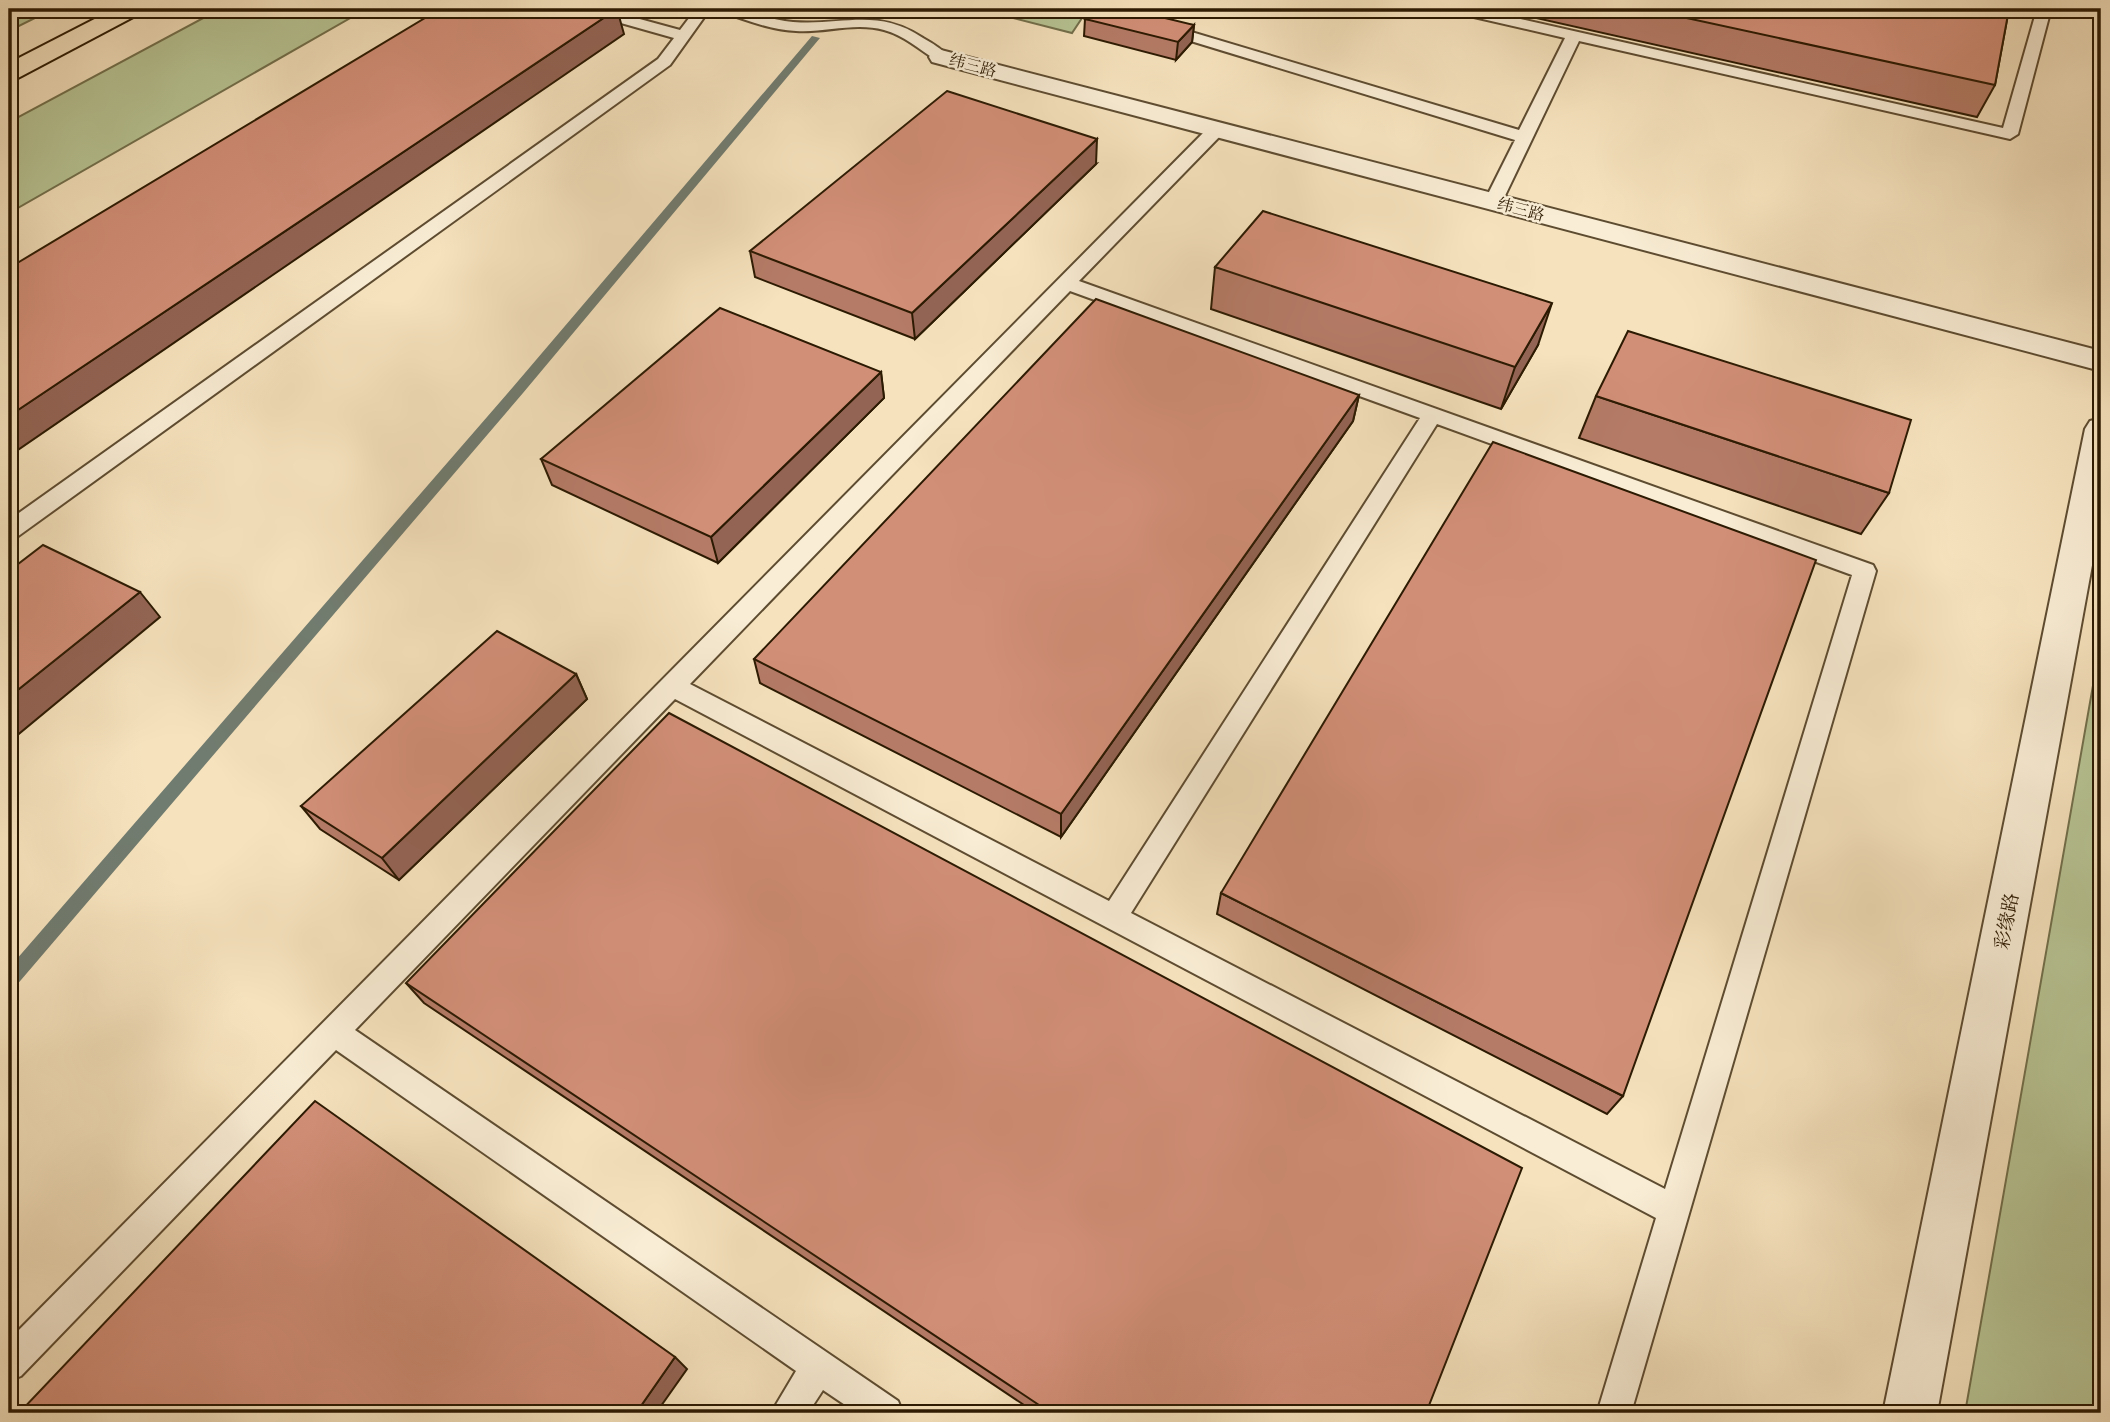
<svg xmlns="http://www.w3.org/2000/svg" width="2110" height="1422" viewBox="0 0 2110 1422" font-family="'IM FELL French Canon','Noto Serif SC',serif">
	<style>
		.green { fill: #b8c595; stroke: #72704c; stroke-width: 2 }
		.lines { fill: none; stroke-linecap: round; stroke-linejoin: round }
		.stream { fill: #717c70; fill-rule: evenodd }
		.lane-casing { stroke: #5e4c31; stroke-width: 4 }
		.street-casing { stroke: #5e4c31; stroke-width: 4 }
		.highway-casing { stroke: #2c1a02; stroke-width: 4 }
		.lane { fill: #f9edd5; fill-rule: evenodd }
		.street { fill: #f9edd5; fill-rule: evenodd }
		.highway { fill: #f6e3be; fill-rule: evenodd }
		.wall { fill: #b57b67; stroke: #2c1a02; stroke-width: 2 }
		.shaded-wall { fill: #936454; stroke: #2c1a02; stroke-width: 2 }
		.building { fill: #d28f78; stroke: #2c1a02; stroke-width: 2 }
		.labels { text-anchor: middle; stroke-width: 5; stroke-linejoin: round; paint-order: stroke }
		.far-street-label { font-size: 16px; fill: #2c1a02; stroke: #f9edd5 }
		.street-label { font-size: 19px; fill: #2c1a02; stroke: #f9edd5 }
	</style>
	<rect width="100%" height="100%" fill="#f6e3be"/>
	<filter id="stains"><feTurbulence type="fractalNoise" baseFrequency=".00286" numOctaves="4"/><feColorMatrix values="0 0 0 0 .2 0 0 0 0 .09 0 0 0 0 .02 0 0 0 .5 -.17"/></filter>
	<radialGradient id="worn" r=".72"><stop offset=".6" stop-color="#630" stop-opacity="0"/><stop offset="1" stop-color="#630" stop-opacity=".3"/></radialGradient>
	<path class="green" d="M9,9H53L9,31Z
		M220,9H366L9,213V122Z
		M978,9H1088L1072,33Z
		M2101,640V1383L2097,1413H1965Z"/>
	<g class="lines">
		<path class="stream" d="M812,36L820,38L523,393L15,987L9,989V968L513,387Z"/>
		<g class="lane-casing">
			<path id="lane" d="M580,9H603L680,30L696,9H710L670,65L17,537L9,539V520L658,59L674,38L582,12Z
				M720,9C747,9 767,20 793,22C842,26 877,7 923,38C932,43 942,49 949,57L941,62L936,60C919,49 903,35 884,30C855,22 825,33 796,31C771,30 746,20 722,12Z
				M1450,9H1476L2003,128L2037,9H2051L2018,134L2010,139L1579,41L1502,202L1493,207L1484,202L1515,140L1158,31L1155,28L1158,25H1168L1519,130L1565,38L1452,12Z
				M1217,124L1223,125L1225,129L1223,133L1079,281L1873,565L1876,571L1631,1413H1597L1656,1218L675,699L355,1030L898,1401L903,1413H857L823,1390L808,1413H771L796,1371L336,1050L21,1376L9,1381V1340L1211,125ZM1070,291L1420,418L1109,901L690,684ZM1437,424L1852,575L1665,1189L1131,913Z"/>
		</g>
		<g class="street-casing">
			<path id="street" d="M941,50L2101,351V371L932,62L929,57L932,52Z
				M2101,418V516L1937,1413H1883L2085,429L2090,421Z"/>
		</g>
		<g class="highway-casing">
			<path id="highway" d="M114,9H143L139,14L18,78L9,80V63Z"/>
		</g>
		<use href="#lane" class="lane"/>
		<use href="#street" class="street"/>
		<use href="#highway" class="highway"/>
	</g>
	<path class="wall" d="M1496,9H2009L1995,85L1977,117Z
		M1085,19L1194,25L1192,42L1176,60L1084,36Z
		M1096,164L915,339L755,277L750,251Z
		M1215,267L1538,345L1501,409L1211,309Z
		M881,372L884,398L718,563L552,485L541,459Z
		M1359,395L1353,421L1061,837L760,683L754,659Z
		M1596,396L1889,493L1861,534L1579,438Z
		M576,674L587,699L399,880L320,829L301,806Z
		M1221,893L1623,1096L1607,1114L1217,914Z
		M406,983L1426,1413H1036L424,1003Z"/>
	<path class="shaded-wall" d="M617,9L624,34L9,456V416Z
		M1194,25L1192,42L1176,60L1178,42Z
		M1097,139L1096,164L915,339L912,313Z
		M1552,303L1538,345L1501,409L1515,367Z
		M881,372L884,398L718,563L711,537Z
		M1359,395L1353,421L1061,837V814Z
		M140,592L160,617L9,742V697Z
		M576,674L587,699L399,880L382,858Z
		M675,1357L687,1369L656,1413H636Z"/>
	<path class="building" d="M440,9H617L9,416V268Z
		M1095,9H1128L1194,25L1178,42L1085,19Z
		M1645,9H2009L1995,85Z
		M947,91L1097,139L912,313L750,251Z
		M1263,211L1552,303L1515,367L1215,267Z
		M1096,299L1359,395L1061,814L754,659Z
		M720,308L881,372L711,537L541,459Z
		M1628,331L1911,420L1889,493L1596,396Z
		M1493,442L1816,560L1623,1096L1221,893Z
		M43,545L140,592L9,697V571Z
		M497,631L576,674L382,858L301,806Z
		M669,713L1522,1168L1426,1413H1051L406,983Z
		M315,1101L675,1357L636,1413H19Z"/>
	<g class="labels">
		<g class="far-street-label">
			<text transform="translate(973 65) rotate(15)" y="6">纬三路</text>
			<text transform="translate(1521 209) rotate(15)" y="6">纬三路</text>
		</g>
		<g class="street-label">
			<text transform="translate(2006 921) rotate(-79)" y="7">彩缘路</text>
		</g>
	</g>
	<rect width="2110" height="1422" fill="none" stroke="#f6e3be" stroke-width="35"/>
	<rect x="10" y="10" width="2089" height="1401" fill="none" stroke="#2c1a02" stroke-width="3.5"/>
	<rect x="18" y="18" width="2075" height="1387" fill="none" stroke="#2c1a02" stroke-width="2"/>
	<rect width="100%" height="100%" filter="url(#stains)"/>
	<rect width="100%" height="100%" fill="url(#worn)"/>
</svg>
